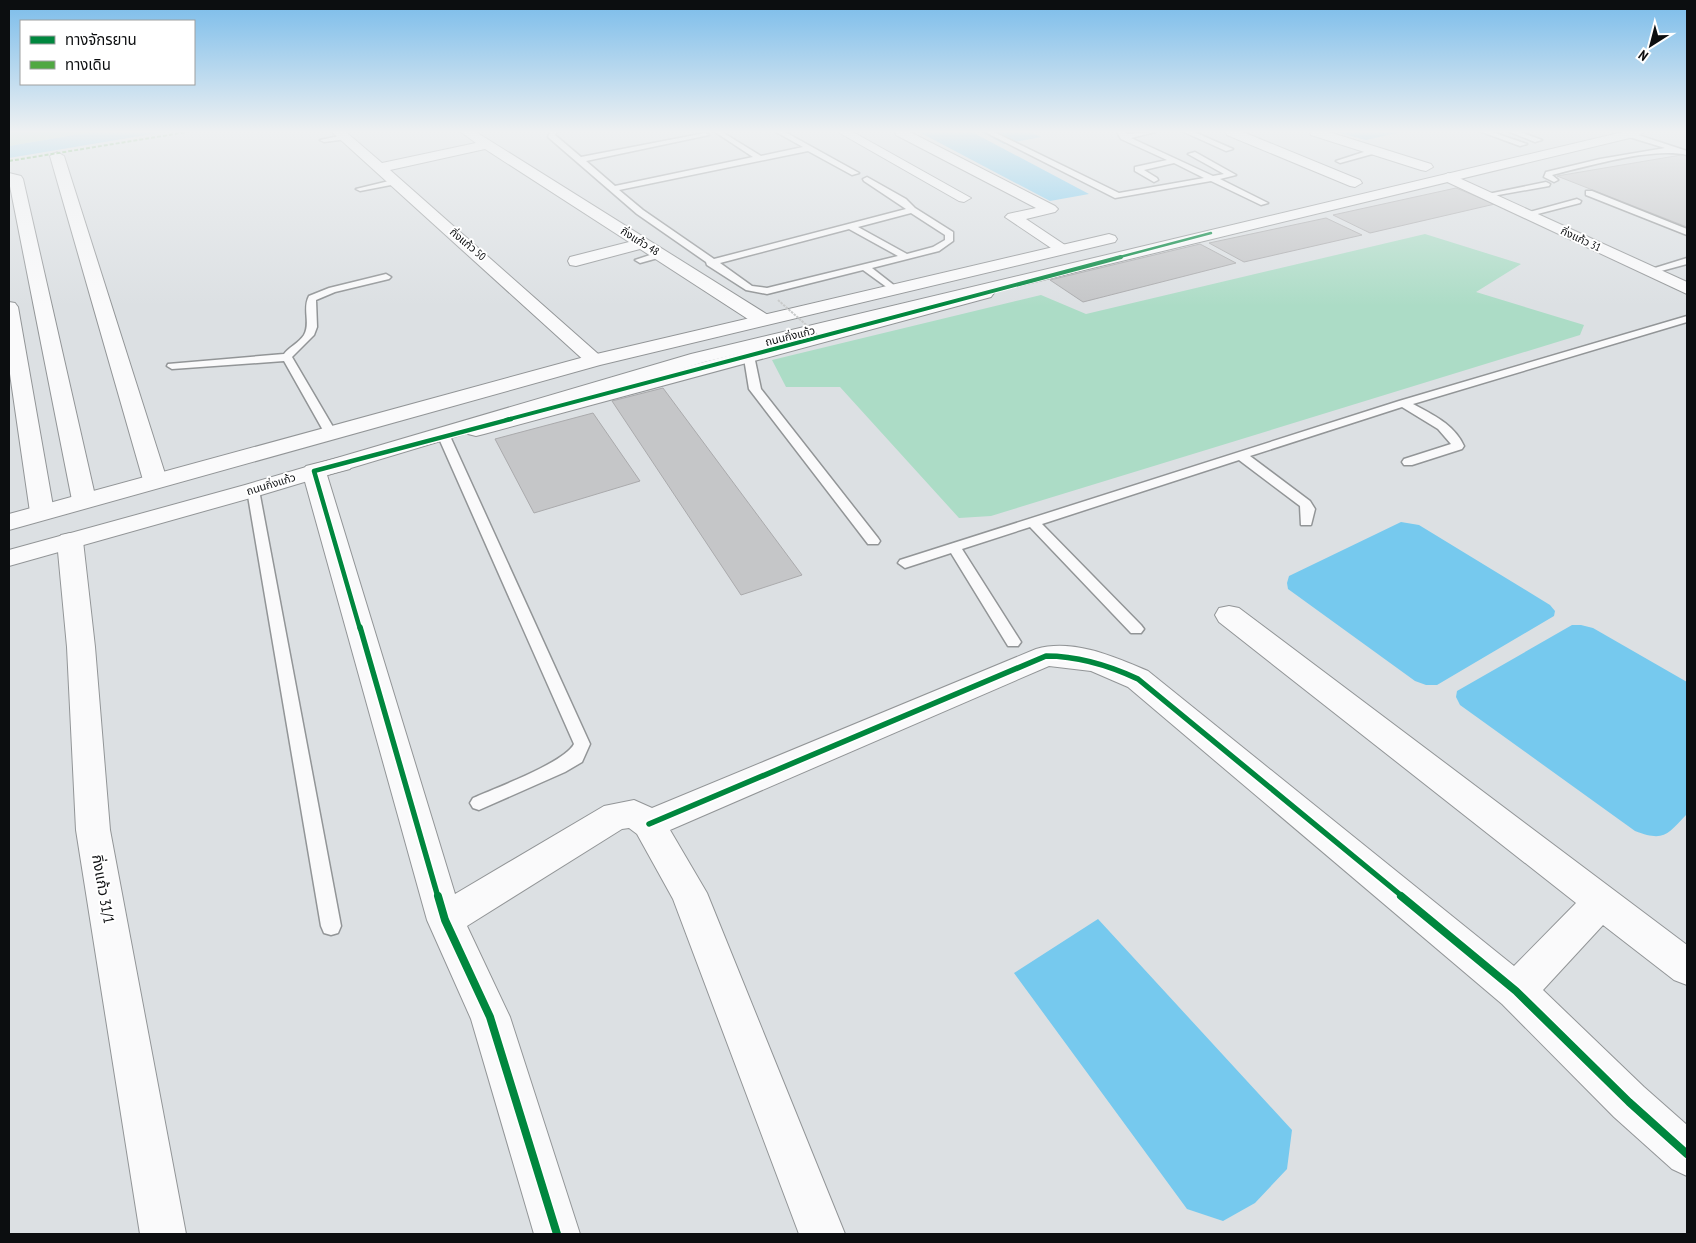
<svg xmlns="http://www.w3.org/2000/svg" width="1696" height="1243" viewBox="0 0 1696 1243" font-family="'PT Sans Narrow','Noto Sans Thai',sans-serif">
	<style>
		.green { fill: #acdcc6 }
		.water { fill: #76c9ee }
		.building { fill: #c5c6c8; stroke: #aaaaac }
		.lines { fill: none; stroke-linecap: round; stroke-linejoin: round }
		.service-casing { stroke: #929597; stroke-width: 3 }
		.minor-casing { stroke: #929597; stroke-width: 2 }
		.primary-casing { stroke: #929597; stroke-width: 2 }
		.service { fill: #fafafb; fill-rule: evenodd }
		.minor { fill: #fafafb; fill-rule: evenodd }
		.primary { fill: #fafafb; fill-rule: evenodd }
		.path-bridge { stroke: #c8caca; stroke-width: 2; stroke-dasharray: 2.5 1; stroke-linecap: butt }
		.quiet { stroke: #50a842; stroke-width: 2; stroke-dasharray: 4 2; stroke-linecap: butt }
		.cycleway-far4-casing { stroke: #fff; stroke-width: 4.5 }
		.cycleway-far3-casing { stroke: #fff; stroke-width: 5.5 }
		.cycleway-far2-casing { stroke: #fff; stroke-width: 7 }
		.cycleway-far1-casing { stroke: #fff; stroke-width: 9 }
		.cycleway-casing { stroke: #fff; stroke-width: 11 }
		.cycleway-far4 { stroke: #00873e; stroke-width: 2.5 }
		.cycleway-far3 { stroke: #00873e; stroke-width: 4 }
		.cycleway-far2 { stroke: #00873e; stroke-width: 4.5 }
		.cycleway-far1 { stroke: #00873e; stroke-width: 5.5 }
		.cycleway { stroke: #00873e; stroke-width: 8 }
		.labels { text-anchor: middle; stroke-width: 4; stroke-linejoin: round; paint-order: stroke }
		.far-street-label { font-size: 11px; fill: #0c0e10; stroke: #fff }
		.near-street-label { font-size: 15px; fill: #0c0e10; stroke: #fff }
	</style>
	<rect width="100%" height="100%" fill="#dce0e3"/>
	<path class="green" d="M9,132H92L9,146Z
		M1425,234L1521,264L1476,292L1584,325L1580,335L991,516L959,518L840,387H786L772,360L1041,295L1086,314Z"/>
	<path class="water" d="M92,132H164L9,158V146Z
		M919,132H972L1089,194L1050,201Z
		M981,132H1030L1041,137L1004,144Z
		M1336,132H1402L1366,140Z
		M1401,522L1419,525L1550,605L1555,611L1554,616L1437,685H1426L1415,681L1288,589L1287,583L1289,576Z
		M1581,625L1593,628L1687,682V814C1667,835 1664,842 1635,831L1460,705L1456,697L1457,691L1572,625Z
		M1098,919L1292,1130L1287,1169L1255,1203L1223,1221L1187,1209L1014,973Z"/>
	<path class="building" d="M1687,154V227L1557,176Z
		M1456,188L1495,204L1370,233L1333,215Z
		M1326,218L1362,235L1244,262L1209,243Z
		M1200,244L1236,263L1083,302L1050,280Z
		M663,388L802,575L741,595L612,401Z
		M593,413L640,481L534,513L495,439Z"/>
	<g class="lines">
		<g class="service-casing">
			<path id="service" d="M550,132H557L555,135L581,157L705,133L709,135L586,161L615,186L753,157L715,132H722L761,156L803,147L776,132H785L859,173L852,175L808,151L619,190L643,210L714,259L906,209L864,181L863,179L867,177L906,199L915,208L953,232V241L939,251L872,268L895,286L897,288L892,291L863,270L767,294L746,290L707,265L706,262L637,214L548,137ZM911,213L945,235V240L933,247L907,254L858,227ZM849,229L898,256L767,288L752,286L720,263Z
				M985,132H994L1119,193L1204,178L1174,163L1144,170L1157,178L1158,180L1154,182L1135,171V167L1167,160L1121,139L1117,132H1125L1127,134L1155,132L1131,138L1213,176L1224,174L1188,154L1195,152L1236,175L1220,179L1268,203L1261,205L1211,181L1115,198Z
				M1184,132H1194L1233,149L1226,151Z
				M1482,132H1492L1527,144L1520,146Z
				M1510,132H1520L1542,140L1535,142Z
				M1629,132L1687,151V155C1652,147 1589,166 1552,175L1558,180L1554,182L1544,177L1546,172L1600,159L1665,148L1626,136Z
				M344,135L347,139L324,142L320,140Z
				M1373,149L1377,151L1376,153L1340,163L1336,161Z
				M393,180L397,182L396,184L360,191L356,189Z
				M1546,182L1550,184L1549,186L1487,197L1483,195Z
				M1586,191H1592L1687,229V235L1586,195Z
				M1577,199L1581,201L1580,203L1526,217L1522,214Z
				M662,251L665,252V256L640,263L635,260Z
				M1687,258V264L1650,274L1645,271Z
				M386,274L391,277L389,279L335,292L316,300L317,327L314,335L292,357L336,432L334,435L330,436L324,432L284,361L172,369L167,366L168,364L284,354C289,347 299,343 304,335C311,323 302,309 309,296L329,288Z
				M1687,316V322L1413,404C1433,415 1454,424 1464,446L1462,449L1412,465H1404L1402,462L1404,459L1451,444L1438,429L1402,407L1250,456L1310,501L1315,509L1311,525H1301L1300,506L1239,460L1042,524L1141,625L1144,629L1141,633H1131L1030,527L962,549L1021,642L1018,646H1008L951,553L905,568L898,563L900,560L1399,401Z
				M747,343L752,346L761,389L878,538L880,541L878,544H868L749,389L742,346Z
				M443,430L449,434L590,744L582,762L565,772L479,810L473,808L470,803L473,798C495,788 564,763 574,744L437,434Z
				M253,486L259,490L341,926L338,933L331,935L324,933L321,926L247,490Z"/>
		</g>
		<g class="minor-casing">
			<path id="minor" d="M332,132H346L382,163L476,143L461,132H476L768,315L770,319L768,323H754L640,249L576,266L570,265L568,261L570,257L629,242L485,149L390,170L605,360L602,364H588Z
				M838,132H853L971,198L964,202L959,201Z
				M895,132H910L1055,206L1058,209L1055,212L1026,219L1071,249L1069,252H1057L1005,217L1008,214L1036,208L896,135Z
				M1226,132H1243L1360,180L1362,183L1355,187L1350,186L1227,135Z
				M1310,132H1329L1431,164L1433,167L1426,171L1421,170L1311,135Z
				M57,152L64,156L167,480L163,485L155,487L147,485L143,480L50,156Z
				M9,173L21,176L23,179L96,500L92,505L84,507L76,505L72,500L9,181Z
				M1448,173L1687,282V294L1443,180L1441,177Z
				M985,288L991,289L994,293L991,297L484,434L476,436L468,434L465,429L468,424Z
				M9,302L15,303L18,307L54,512L51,517L42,519L33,517L30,512L9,367Z
				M342,457L350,459L353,464L350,469L327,475L455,894L604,806L634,800L652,808L1036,649C1073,638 1115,657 1148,671L1514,966L1576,903L1219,622L1215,615L1219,608L1229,606L1239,608L1687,945V985L1674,980L1603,925L1543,990L1644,1087L1687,1125V1176L1672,1169L1614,1117L1502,1004L1128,687L1091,671L1049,666L670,830L707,893L845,1234H799L673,899L637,834L629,828L622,829L467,926L510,1017L580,1234H534L471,1019L427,920L302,471L306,466Z
				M70,533L79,535L83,541L95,647L110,830L186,1234H140L76,830L67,647L57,541L61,535Z"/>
		</g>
		<g class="primary-casing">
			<path id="primary" d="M1623,132H1644L1638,136L704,362L261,495L9,566V550L245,485L691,354Z
				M1109,234L1115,236L1117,239L1115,242L600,365L9,530V514L588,356Z"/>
		</g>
		<use href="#service" class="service"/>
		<use href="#minor" class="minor"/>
		<use href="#primary" class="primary"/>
		<path class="path-bridge" d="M778,300L820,337"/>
		<path class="quiet" d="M9,161L187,132"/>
		<g class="cycleway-far4-casing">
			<path id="cycleway-far4" d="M1116,258L1211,233"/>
		</g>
		<g class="cycleway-far3-casing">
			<path id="cycleway-far3" d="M506,420L1121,257"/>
		</g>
		<g class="cycleway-far2-casing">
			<path id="cycleway-far2" d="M360,629L314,471L511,419"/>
		</g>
		<g class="cycleway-far1-casing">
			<path id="cycleway-far1" d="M360,627L438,897
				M649,824L1046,656C1079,656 1108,665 1138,679L1403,897"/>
		</g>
		<g class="cycleway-casing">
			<path id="cycleway" d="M438,896L445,920L490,1017L557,1234
				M1401,896L1516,991L1629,1102L1687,1154"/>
		</g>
		<use href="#cycleway-far4" class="cycleway-far4"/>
		<use href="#cycleway-far3" class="cycleway-far3"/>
		<use href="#cycleway-far2" class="cycleway-far2"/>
		<use href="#cycleway-far1" class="cycleway-far1"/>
		<use href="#cycleway" class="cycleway"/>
	</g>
	<linearGradient id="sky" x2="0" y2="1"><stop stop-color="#7abcea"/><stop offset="0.43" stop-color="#eff1f2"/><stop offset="1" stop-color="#eff1f2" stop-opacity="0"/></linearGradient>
	<rect width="1696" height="306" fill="url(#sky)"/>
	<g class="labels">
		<g class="far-street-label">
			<text transform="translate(1581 239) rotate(25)" y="4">กิ่งแก้ว 31</text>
			<text transform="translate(640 241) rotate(32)" y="4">กิ่งแก้ว 48</text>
			<text transform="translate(468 244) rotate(40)" y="4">กิ่งแก้ว 50</text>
			<text transform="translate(790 336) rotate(-14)" y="4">ถนนกิ่งแก้ว</text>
			<text transform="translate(271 484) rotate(-17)" y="4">ถนนกิ่งแก้ว</text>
		</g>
		<g class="near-street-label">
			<text transform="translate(103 889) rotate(80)" y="5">กิ่งแก้ว 31/1</text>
		</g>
	</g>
	<rect width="1696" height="1243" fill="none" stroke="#0c0e10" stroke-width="20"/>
	<rect x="20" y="20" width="175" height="65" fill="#ffffff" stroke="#9e9f9f"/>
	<rect x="30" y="36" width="25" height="8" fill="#00873e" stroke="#9e9f9f"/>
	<text x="65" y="45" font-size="15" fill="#0c0e10">ทางจักรยาน</text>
	<rect x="30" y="61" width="25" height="8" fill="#50a842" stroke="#9e9f9f"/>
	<text x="65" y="70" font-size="15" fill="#0c0e10">ทางเดิน</text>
	<g transform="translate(1651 45) rotate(216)" stroke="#ffffff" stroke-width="4" paint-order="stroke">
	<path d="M0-4L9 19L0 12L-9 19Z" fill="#0c0e10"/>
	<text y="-8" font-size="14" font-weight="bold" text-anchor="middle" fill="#0c0e10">N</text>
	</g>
</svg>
